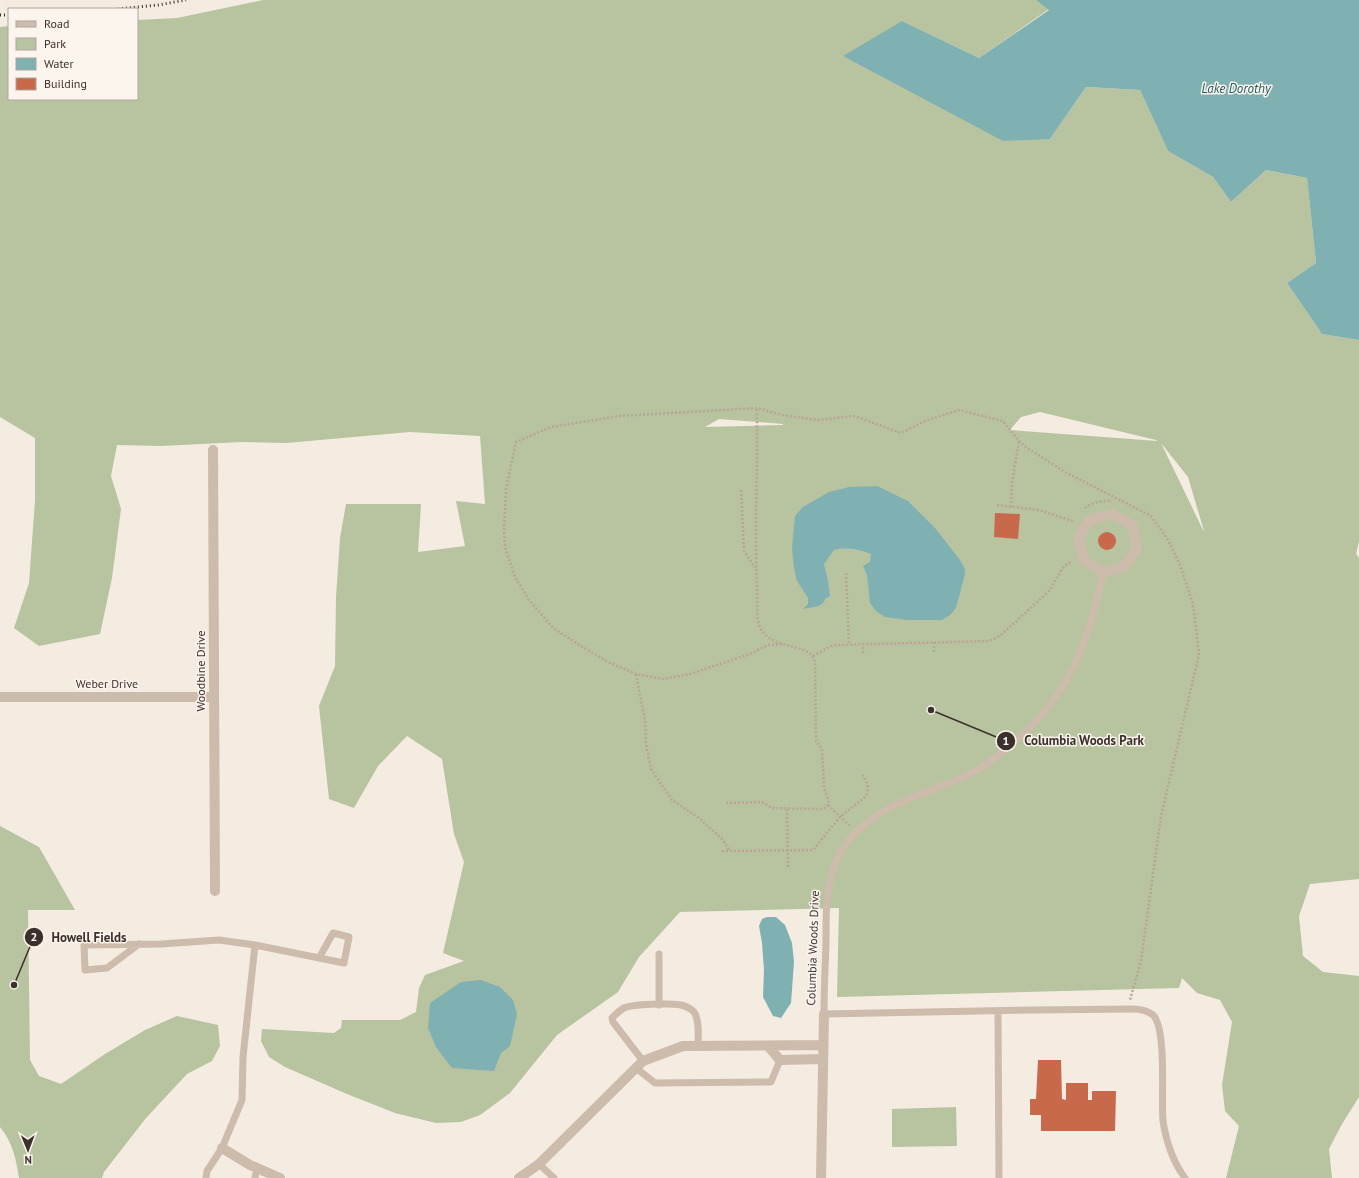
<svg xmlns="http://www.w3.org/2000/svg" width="1359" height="1178" viewBox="0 0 1359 1178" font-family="'PT Sans',sans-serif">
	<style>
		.green { fill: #b8c4a0; fill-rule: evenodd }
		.water { fill: #7fb0b2 }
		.building { fill: #c8694b }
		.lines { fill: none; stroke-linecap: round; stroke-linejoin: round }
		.path { stroke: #b9a596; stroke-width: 2.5; stroke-dasharray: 2 2; stroke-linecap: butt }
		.lane { stroke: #cdbbac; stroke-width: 7 }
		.street { stroke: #cdbbac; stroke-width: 10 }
		.rail { stroke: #3b302b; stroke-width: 3; stroke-dasharray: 1 3; stroke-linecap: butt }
		.labels { text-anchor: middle; stroke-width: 3; stroke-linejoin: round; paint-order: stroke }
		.street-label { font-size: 12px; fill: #3b302b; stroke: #fbf5ee }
		.water-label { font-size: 13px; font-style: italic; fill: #1f5a5e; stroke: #fbf5ee }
		.leader { fill: none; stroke: #3b302b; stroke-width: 1.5 }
		.callout-dot { fill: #3b302b; stroke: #fbf5ee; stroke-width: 1.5 }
		.mark-label { font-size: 12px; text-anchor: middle; font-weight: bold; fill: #fff }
		.callout-label { font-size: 13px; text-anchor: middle; font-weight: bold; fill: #3b302b; stroke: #fbf5ee; stroke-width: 3; stroke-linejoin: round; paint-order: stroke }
	</style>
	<rect width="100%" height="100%" fill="#f4ebe1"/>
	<path class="green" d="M263,0H1036L1049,9L979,58L902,21L1050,139L1086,87L1140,90L1168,151L1213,177L1231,202L1266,170L1307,178L1316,263L1287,283L1322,334L1359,340V541L1356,554L1359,558V879L1310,884L1299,916L1303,956L1323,972L1359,976V1097L1342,1124L1329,1149L1332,1178H1226L1239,1126L1225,1111L1222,1085L1232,1022L1220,1000L1197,993L1182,978L1179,988L837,997L839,908L680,912L639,957L618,992L557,1035L510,1093L480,1115L461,1122L436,1123L395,1113L347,1094L285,1067L269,1057L261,1041L262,1029L334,1033L341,1028L342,1020H400L416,1012L419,988L425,975L464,961L443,953L464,862L454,834L442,759L407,736L378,766L354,808L329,799L319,706L335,666L336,597L340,538L346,504H421L418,552L465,546L456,501L485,504L480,436L410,432L286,443L242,442L161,446L117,445L111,476L121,509L112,578L100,634L39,646L14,628L29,583L35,500V438L0,417V27L9,26V99H137V20L177,18ZM1040,412L1156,440L1157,441L1010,430L1021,417ZM719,419L783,424V425L705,427ZM1161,443L1188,477L1204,531L1203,530Z
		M0,826L39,847L75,910H28L30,1060L39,1076L61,1084L105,1054L145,1030L177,1016L218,1025L220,1046L212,1061L187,1074L146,1118L104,1172L102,1178H19C16,1159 13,1143 0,1127Z
		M956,1107L957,1146L892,1147V1109Z"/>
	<path class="water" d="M1036,0H1359V340L1322,334L1287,283L1316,263L1307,178L1266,170L1231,202L1213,177L1168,151L1140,90L1086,87L1050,139L1003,141L843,56L902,21L979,58L1049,10Z
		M877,486L908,501L935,528L960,560L965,569V574L956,608L950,615L942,620H907L885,617L876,611L870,603L867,575L863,566L870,562L871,554C859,549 846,547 834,550L824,564L828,581L830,596L825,599L824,602L819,606L803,609L808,604V598L797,581L794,568L792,548L795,516L803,507L829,492L849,487Z
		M767,917H776L785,925L792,943L794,962L791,1003L781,1018L773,1016L763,997L764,970L762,943L759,926L762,919Z
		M481,980L500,987L513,1000L517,1014L510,1046L501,1053L494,1071L452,1068L436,1047L428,1028L430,1003L461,982Z"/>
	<path class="building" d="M995,513L1020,514L1018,539L994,537Z
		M1098 541a9 9 0 1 1 18 0a9 9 0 1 1-18 0Z
		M1038,1060H1061L1062,1099L1066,1100V1083H1088V1100H1092V1091H1116L1115,1131H1041V1115H1030V1099H1036Z"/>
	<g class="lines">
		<path class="path" d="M741,490L744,551L755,568
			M997,505L1039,510L1075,522
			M1011,507L1012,483L1019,441
			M1085,508C1092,502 1103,501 1112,501
			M846,573L849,645
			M934,642V652
			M782,644L768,645L750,654L690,674L663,679L636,674L608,662L581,646L553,628L529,600L515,577L505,547L504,530L506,489L516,442L551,427L620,416L757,408L782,415L817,420L854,416L901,433L925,421L959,410L1003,421L1019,441L1027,448L1065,472L1151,516L1168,540L1180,565L1193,604L1199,654L1161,816L1141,961L1130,1000
			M863,653V644
			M813,656L831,646L836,645L989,641L1000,636L1049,591L1064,566L1072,561
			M636,674L645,720L646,744L651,769L672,800L699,818L722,839L730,851
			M726,803L762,802L772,808L822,809L827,807L829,802L824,788L822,749L816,741L815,661C809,641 769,652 759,625C756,615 758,599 757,588C756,564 756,539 756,515C757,480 757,444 757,408
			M828,805L850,826
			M787,809L788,868
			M722,851L813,850L840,817L866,796C870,788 867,780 861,774"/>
		<path class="lane" d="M1103,572C1089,642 1069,696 1012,744C996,758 977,772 957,780C912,798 860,811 837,859C825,887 826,915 826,945C825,968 824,991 824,1014L1032,1010L1132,1009C1139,1009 1147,1010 1153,1015C1167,1028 1161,1100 1163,1121C1166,1140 1173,1162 1185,1178
			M139,944L107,968L85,970L84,945L161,944L219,940L255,945L344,963L349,937L333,933L319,958
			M659,954V1005
			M998,1011L999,1178
			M643,1061L613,1022L612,1018C616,1014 620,1010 624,1008C632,1004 671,1003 681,1005C685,1006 691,1009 694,1012C700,1021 698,1037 698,1046
			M636,1068L655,1083L771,1082L780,1060
			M539,1164L554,1178
			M206,1178L207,1171L222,1148L242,1100L243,1057L255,945
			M255,1178L257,1168"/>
		<path class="street" d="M213,450L215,891
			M1112,514L1132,525L1137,548L1124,567L1103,572L1084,561L1078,538L1089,520Z
			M0,697H214
			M768,1046L780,1060L822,1059
			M222,1148L250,1165L280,1178
			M519,1178L539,1164L643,1061L683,1046L823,1045
			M821,1178L824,1014"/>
		<path class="rail" d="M118,9L158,5L186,0
			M0,15H9"/>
	</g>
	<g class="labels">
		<g class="street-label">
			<text transform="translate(201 671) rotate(-90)" y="4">Woodbine Drive</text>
			<text x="107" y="688">Weber Drive</text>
			<text transform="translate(813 948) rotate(-88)" y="4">Columbia Woods Drive</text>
		</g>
		<g class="water-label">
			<text x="1236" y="93">Lake Dorothy</text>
		</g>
	</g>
	<path class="leader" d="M931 710L1006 741M14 985L34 937"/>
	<g class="callout-dot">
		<circle cx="931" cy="710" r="4"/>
		<circle cx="14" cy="985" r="4"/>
		<circle cx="1006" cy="741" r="10"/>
		<circle cx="34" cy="937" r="10"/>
	</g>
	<g class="mark-label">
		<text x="1006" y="745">1</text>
		<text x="34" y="941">2</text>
	</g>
	<g class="callout-label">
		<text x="1084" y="745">Columbia Woods Park</text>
		<text x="89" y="942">Howell Fields</text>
	</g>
	<rect x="8" y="8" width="130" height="92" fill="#fbf5ee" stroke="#aea6a0"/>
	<rect x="16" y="21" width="20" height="6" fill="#cdbbac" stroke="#aea6a0"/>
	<text x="44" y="28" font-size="12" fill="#3b302b">Road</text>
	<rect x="16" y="38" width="20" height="12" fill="#b8c4a0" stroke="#aea6a0"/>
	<text x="44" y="48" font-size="12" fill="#3b302b">Park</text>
	<rect x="16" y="58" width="20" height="12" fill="#7fb0b2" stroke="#aea6a0"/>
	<text x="44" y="68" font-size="12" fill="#3b302b">Water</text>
	<rect x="16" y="78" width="20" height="12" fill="#c8694b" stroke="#aea6a0"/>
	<text x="44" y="88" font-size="12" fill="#3b302b">Building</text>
	<g transform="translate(28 1150) rotate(179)" stroke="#fbf5ee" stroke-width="3" paint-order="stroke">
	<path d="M0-3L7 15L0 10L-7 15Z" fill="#3b302b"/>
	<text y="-6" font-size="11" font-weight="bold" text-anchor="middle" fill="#3b302b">N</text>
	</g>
</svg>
